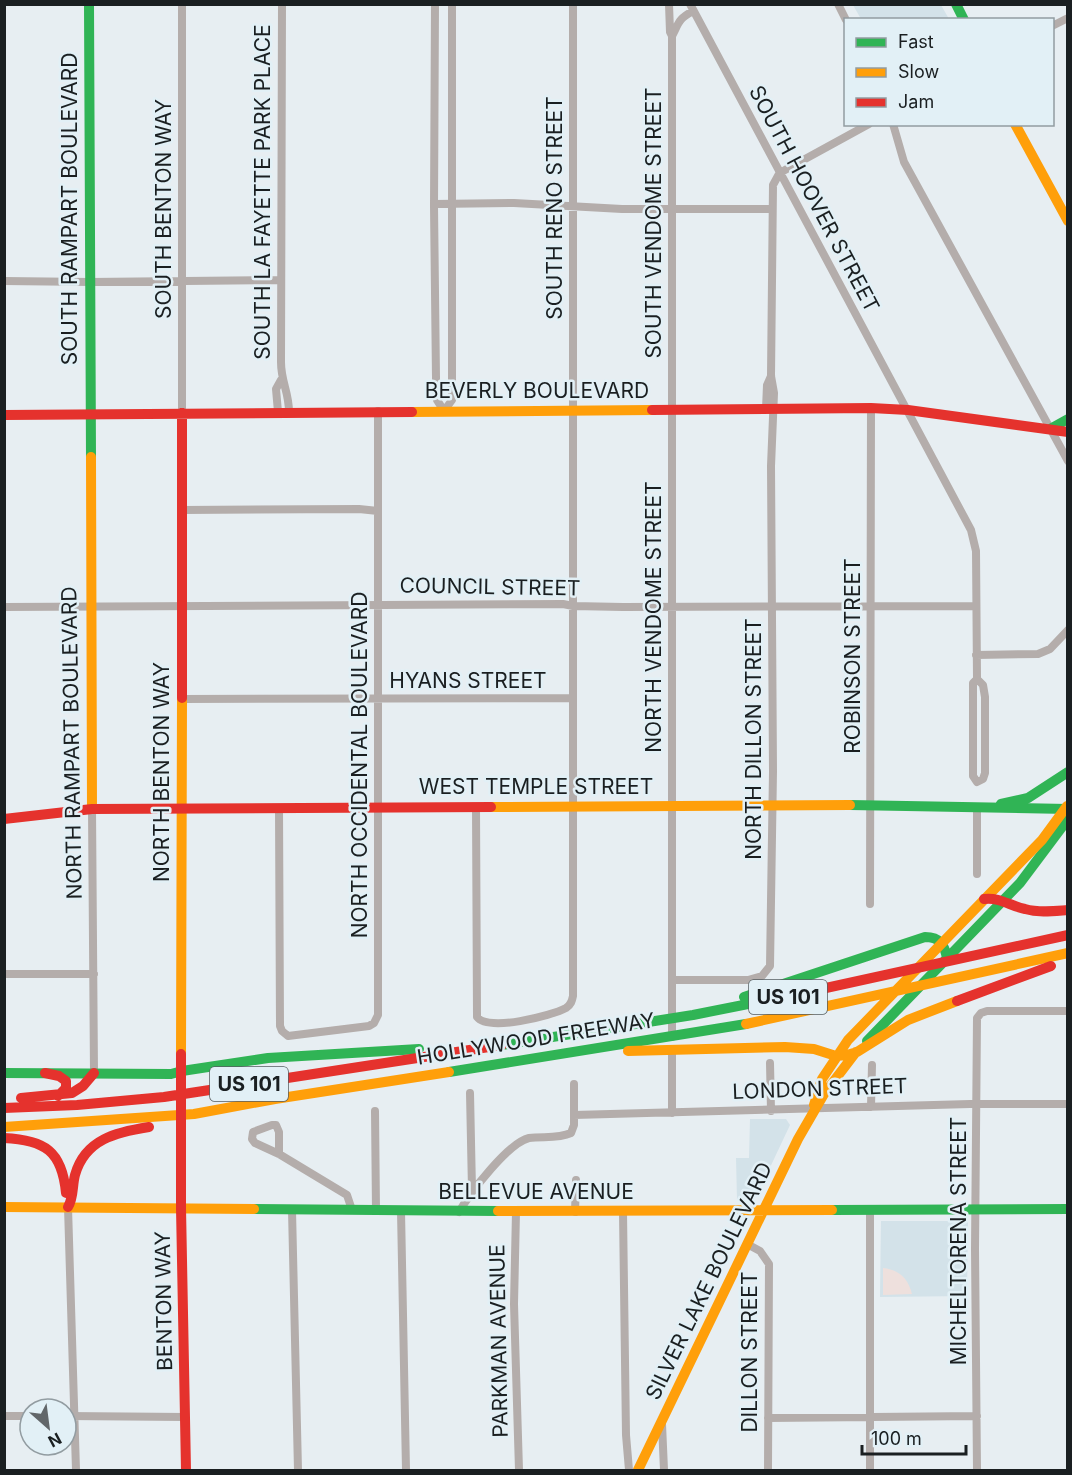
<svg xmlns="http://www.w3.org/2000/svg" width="1072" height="1475" viewBox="0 0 1072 1475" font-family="Inter,sans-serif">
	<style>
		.built { fill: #d3e2e9 }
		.green { fill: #eee0dd }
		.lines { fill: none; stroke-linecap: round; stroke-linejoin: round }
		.street { stroke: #b4adab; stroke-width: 8 }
		.fast { stroke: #30b455; stroke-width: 10 }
		.slow { stroke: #ff9f0a; stroke-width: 10 }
		.jam { stroke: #e5322d; stroke-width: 10 }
		.labels { text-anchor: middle; stroke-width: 5; stroke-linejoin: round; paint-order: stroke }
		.shield { fill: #e2f0f6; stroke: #565e61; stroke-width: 1.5 }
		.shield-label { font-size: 20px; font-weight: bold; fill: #1a1f21 }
		.street-label { font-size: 21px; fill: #1a1f21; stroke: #e2f0f6 }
	</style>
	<rect width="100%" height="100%" fill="#e7eef2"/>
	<path class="built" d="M853,5H941L949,19H861Z
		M750,1119H786L790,1125L757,1195L754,1198L737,1200L736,1158H749Z
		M881,1221H968L967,1296L880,1297Z"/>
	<path class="green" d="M883,1268C899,1270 908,1278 912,1294L883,1295Z"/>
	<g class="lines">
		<path class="street" d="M182,4V413
			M282,4L281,362C281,382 289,392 289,412
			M435,4L434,206L436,378L437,400L444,411L452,400V4
			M669,4L670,32L672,36V1037
			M690,4L971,530L976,551L977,679L973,683V776L977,782L983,779L985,773V697L983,685L977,679
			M838,4L846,20
			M1052,26L1068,18
			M672,36C679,23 678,19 693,11
			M893,124L904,162L1068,461
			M434,204L514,203L622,209H772
			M4,281L90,282L281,280
			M766,409L767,385L771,376
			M278,412L276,389L281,380
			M182,510L359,509L378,511
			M4,607C191,605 377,604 563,604L573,606L623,607L975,606
			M976,655L1038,654L1050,649L1068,630
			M182,699L573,698
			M476,807L477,1017C488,1032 551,1016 566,1008C571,1005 572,1001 573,996V4
			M279,808L280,1026L282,1031L288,1036L369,1026L374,1023L378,1015V411
			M92,809L94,1073
			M977,874V807
			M870,904L871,408
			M4,974H94
			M672,980H748L762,976L770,966L773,771L771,466L774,393L771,376L773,185L779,174L785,170L869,124
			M672,1049V1113
			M770,1063L771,1111
			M470,1093L472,1190
			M871,1107L872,1065
			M375,1111L376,1211
			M574,1115L970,1104H1068
			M279,1154V1132L276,1125H272L253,1132L252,1139L255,1143L279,1154L347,1195L352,1210
			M68,1207L76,1470
			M292,1210L298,1470
			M401,1211L406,1470
			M459,1212C470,1193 508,1143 529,1138C543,1136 558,1139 571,1133L574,1125V1084
			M516,1212L514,1304L519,1470
			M575,1212L576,1180
			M623,1212L626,1435L629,1470
			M747,1244L760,1251L769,1264L768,1470
			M4,1416H30
			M66,1416L185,1417
			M768,1418L977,1416
			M662,1424L664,1470
			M870,1470V1210
			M977,1470L975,1249L977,1018L981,1013L987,1011H1068"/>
		<path class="fast" d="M89,4L91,457
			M956,4L964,20
			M1050,429L1068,419
			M1001,804L1028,798L1068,772
			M850,805L1068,809
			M744,997L925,937C940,937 945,945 947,959
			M867,1041L1020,883L1068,819
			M502,1045L693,1015L794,995
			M182,1071L268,1058L419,1049
			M449,1072L746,1024
			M4,1073L171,1074L182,1071
			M254,1209L498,1211
			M832,1210L1068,1209"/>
		<path class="slow" d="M1015,124L1068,221
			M412,412L652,410
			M91,457L92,809
			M491,807L850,805
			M746,1024L1068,953
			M628,1051L785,1047L814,1049L836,1056L847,1055L857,1052L908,1020L957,1001
			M181,1054L182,698
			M814,1105L822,1079L848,1040L1042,840L1067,806
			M4,1127L194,1114L275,1099L449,1072
			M4,1207L254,1209
			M498,1211L832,1210
			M638,1470L798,1139L824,1094L856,1052"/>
		<path class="jam" d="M652,410L871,408L908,410L1068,432
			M4,415L412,412
			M182,698V413
			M4,819L92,809L491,807
			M984,899C1000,897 1010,906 1025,909C1039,913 1054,911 1068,910
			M794,995L1068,935
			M957,1001L1051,966
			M181,1054V1208L186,1470
			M45,1073L59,1076L66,1081V1088L58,1096
			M21,1098L72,1093L83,1086L94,1073
			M4,1108L77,1105L164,1097L502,1045
			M4,1138C45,1140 62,1151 66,1193
			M68,1207C74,1197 72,1186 75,1175C85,1139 117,1132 149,1127"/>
	</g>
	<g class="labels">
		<g class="shield">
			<rect x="749" y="980" width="78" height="34" rx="4.5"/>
			<rect x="210" y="1067" width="78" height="34" rx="4.5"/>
		</g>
		<g class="shield-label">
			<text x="788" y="1004">US 101</text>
			<text x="249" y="1091">US 101</text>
		</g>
		<g class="street-label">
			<text transform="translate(263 192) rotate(-90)" y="7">SOUTH LA FAYETTE PARK PLACE</text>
			<text transform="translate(814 199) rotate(62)" y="7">SOUTH HOOVER STREET</text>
			<text transform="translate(555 208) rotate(-90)" y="7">SOUTH RENO STREET</text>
			<text transform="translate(70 209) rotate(-90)" y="7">SOUTH RAMPART BOULEVARD</text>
			<text transform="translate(164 209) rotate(-90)" y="7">SOUTH BENTON WAY</text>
			<text transform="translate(654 223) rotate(-90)" y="7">SOUTH VENDOME STREET</text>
			<text x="537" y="398">BEVERLY BOULEVARD</text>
			<text transform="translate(490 587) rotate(1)" y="7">COUNCIL STREET</text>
			<text transform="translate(654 617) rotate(-90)" y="7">NORTH VENDOME STREET</text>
			<text transform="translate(853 656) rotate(-90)" y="7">ROBINSON STREET</text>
			<text x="468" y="688">HYANS STREET</text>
			<text transform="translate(754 739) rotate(-90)" y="7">NORTH DILLON STREET</text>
			<text transform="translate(72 743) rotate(-91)" y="7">NORTH RAMPART BOULEVARD</text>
			<text transform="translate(360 765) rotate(-90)" y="7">NORTH OCCIDENTAL BOULEVARD</text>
			<text transform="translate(162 772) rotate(-90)" y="7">NORTH BENTON WAY</text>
			<text x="536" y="794">WEST TEMPLE STREET</text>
			<text transform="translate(536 1039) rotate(-9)" y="7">HOLLYWOOD FREEWAY</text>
			<text transform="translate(820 1089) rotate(-2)" y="7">LONDON STREET</text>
			<text x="536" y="1199">BELLEVUE AVENUE</text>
			<text transform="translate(959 1241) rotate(-90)" y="7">MICHELTORENA STREET</text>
			<text transform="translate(709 1281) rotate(-64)" y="7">SILVER LAKE BOULEVARD</text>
			<text transform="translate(164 1301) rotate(-91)" y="7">BENTON WAY</text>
			<text transform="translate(499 1341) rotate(-91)" y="7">PARKMAN AVENUE</text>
			<text transform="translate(750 1352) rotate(-90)" y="7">DILLON STREET</text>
		</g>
	</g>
	<rect width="1072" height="1475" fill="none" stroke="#1a1f21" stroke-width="12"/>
	<rect x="844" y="18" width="210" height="108" fill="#e2f0f6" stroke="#929ca1" stroke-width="1.5"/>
	<rect x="856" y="38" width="30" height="9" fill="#30b455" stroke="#929ca1" stroke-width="1.5"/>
	<text x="898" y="48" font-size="18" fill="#1a1f21">Fast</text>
	<rect x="856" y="68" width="30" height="9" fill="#ff9f0a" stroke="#929ca1" stroke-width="1.5"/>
	<text x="898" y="78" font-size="18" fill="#1a1f21">Slow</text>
	<rect x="856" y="98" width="30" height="9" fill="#e5322d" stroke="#929ca1" stroke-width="1.5"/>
	<text x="898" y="108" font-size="18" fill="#1a1f21">Jam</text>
	<g transform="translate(48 1427) rotate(152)"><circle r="28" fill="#e2f0f6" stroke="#929ca1" stroke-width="1.5"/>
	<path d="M0-4.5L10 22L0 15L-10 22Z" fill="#62676a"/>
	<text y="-9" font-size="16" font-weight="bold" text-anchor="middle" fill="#1a1f21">N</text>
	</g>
	<path d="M862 1445v9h104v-9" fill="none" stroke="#1a1f21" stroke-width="3"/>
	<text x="871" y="1445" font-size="18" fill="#1a1f21" stroke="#e2f0f6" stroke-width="4.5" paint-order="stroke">100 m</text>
</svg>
